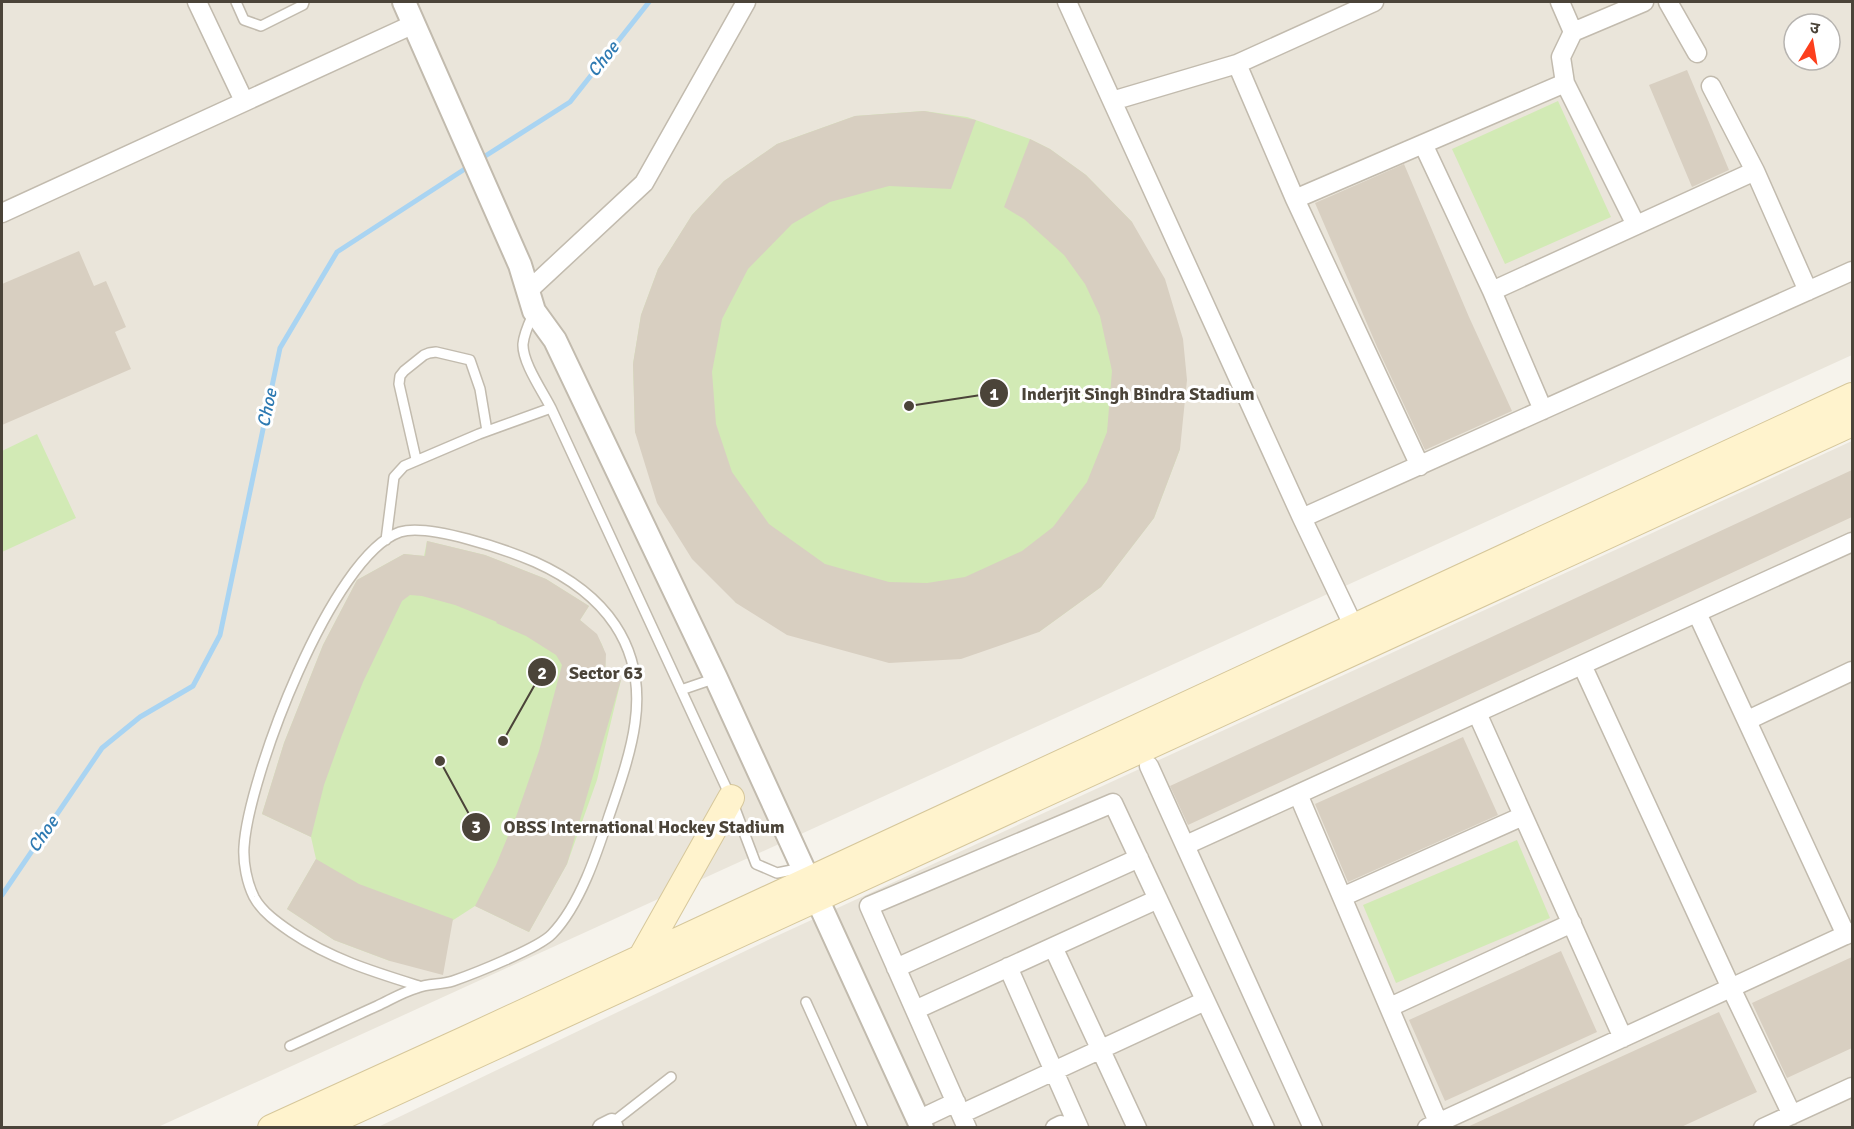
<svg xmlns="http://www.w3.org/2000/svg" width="1854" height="1129" viewBox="0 0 1854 1129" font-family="Signika,'Noto Sans Devanagari',sans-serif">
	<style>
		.residential { fill: #eae5da; fill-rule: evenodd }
		.green { fill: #d2eab5 }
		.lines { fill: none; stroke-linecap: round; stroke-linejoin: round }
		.stream { stroke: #a9d4f2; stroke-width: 5 }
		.building { fill: #d8cfc1 }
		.service-casing { stroke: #c2bbae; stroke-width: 12 }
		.minor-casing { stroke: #c2bbae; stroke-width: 21 }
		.tertiary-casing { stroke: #c2bbae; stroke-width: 26 }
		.secondary-casing { stroke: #d6c79b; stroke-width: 28 }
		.service { stroke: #fff; stroke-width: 9 }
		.minor { stroke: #fff; stroke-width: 18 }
		.tertiary { stroke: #fff; stroke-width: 22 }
		.secondary { stroke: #fff3cd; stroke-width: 26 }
		.labels { text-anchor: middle; stroke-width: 6; stroke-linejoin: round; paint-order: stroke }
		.water-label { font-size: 18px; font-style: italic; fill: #2e7ab2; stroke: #fff }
		.leader { fill: none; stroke: #4b4439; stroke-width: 2 }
		.callout-dot { fill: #4b4439; stroke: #fff; stroke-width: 2 }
		.mark-label { font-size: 18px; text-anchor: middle; font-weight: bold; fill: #fff }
		.callout-label { font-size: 18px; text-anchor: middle; font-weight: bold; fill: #4b4439; stroke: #fff; stroke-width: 6; stroke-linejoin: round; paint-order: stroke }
	</style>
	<rect width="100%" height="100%" fill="#f6f3ec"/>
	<path class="residential" d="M2,2H1852V355L158,1127L2,1128ZM1794,24H1830V60H1794Z
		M1852,441V1127L376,1128L768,940Z"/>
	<path class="green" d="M1558,101L1611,217L1505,264L1452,149Z
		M924,111L967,117L1030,139L1050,149L1086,175L1132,222L1180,449L1154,518L1101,587L1039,632L736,603L635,432L633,364L641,315L658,269L692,215L724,181L777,144L855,116Z
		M37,434L76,518L2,552V451Z
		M427,541L485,555L546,579L589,606L580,620C603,640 607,646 605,677L621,680L597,780L567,864L529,932L475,906L390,961L334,940L287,909L316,859L311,837L262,814L284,743L323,645L357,580L404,554L424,556Z
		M1517,840L1550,918L1396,983L1363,905Z"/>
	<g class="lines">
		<path class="stream" d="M479,160L570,102L649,2
			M2,895L102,748L140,717L193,686L220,635L280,348L337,252L471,165"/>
	</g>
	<path class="building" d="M1687,70L1729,170L1692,187L1649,85Z
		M924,111L976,120L951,189L889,186L830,202L792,224L748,269L722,319L712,372L716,424L732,472L769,524L825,564L889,582L927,583L965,577L1022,551L1053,527L1087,482L1107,432L1112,371L1100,316L1085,284L1064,255L1024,219L1004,207L1030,139L1050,149L1086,175L1132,222L1165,279L1183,339L1187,380L1180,449L1154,518L1101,587L1039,632L961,659L889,663L787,635L736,603L692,559L657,503L635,432L633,364L641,315L658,269L692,215L724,181L777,144L855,116Z
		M1404,164L1469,317L1512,411L1425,450L1378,349L1315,203Z
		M79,251L94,286L106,281L126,327L115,332L131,369L2,425V284Z
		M1852,470V517L1188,825L1170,786Z
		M427,541L485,555L546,579L589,606L580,620L597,634L606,654L605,677L621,680L567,864L529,932L475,906L496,865L517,814L539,751L562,665L556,655L526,636L496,623L497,622L455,605L422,596L410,595L402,601L363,682L342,735L324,785L311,837L262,814L284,743L323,645L357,580L404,554L425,556Z
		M1463,737L1498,815L1348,882L1315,804Z
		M316,859L359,884L453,919L443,975L390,961L334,940L287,909Z
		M1561,951L1597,1032L1445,1101L1409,1020Z
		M1852,957V1048L1787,1078L1752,1003Z
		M1719,1012L1757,1092L1679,1128H1465Z"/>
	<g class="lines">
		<g class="service-casing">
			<path id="service" d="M236,2L244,20L261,26L303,5L304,2
				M534,312C529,323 524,333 523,344C522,362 543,392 551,408L731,798L756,864L777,873L802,868
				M416,459L399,384L400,376L404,371L424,355L429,353L436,352L470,360L480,389L487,431
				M386,540L394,477L404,466L479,434L551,408
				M681,690L716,678
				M806,1002L863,1128
				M290,1046C319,1033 348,1019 377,1006C390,1000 403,992 417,988C428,983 441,985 453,981C473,974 539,948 552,934C580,905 597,853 609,816C619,787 631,753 635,723C646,645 604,593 535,562C507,550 429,523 400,532C332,555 248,778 244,847C243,863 247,883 254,897C262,912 278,923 291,932C331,959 374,972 419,986
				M612,1123L671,1077"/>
		</g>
		<g class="minor-casing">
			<path id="minor" d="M197,2L244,101
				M1067,2L1302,518L1354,627
				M1560,2L1573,32L1644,2
				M1668,2L1697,53
				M1573,32L1561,57L1565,83L1636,225
				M1237,64L1295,199L1420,466
				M1711,86L1755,171L1808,291
				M1112,101L1237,64L1374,2
				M1423,144L1492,291L1543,410
				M1295,199L1565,83
				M2,213L414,24
				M528,291L644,183L746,2
				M1492,291L1755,171
				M1302,518L1852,271
				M1697,613L1846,935
				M1582,665L1731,988L1792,1115
				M1477,713L1623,1038
				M1748,720L1852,671
				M1149,766L1313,1128
				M1298,794L1438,1122
				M1186,845L1852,542
				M1342,897L1523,816
				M1053,947L1137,1128
				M1008,967L1079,1128
				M896,968L1139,858
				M1390,1007L1572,923
				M915,1010L1158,899
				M961,1114L1205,1001
				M918,1120L956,1102
				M602,1128L612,1123L614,1128
				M967,1128L869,906L1113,803L1265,1128
				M1055,1128L1061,1125
				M1427,1128L1852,932
				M1763,1128L1852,1087"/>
		</g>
		<g class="tertiary-casing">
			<path id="tertiary" d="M404,2L520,265L534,311L555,340L716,678L922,1128"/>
		</g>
		<g class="secondary-casing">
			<path id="secondary" d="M641,958L731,798
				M271,1128L464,1040L1852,396
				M317,1128L1852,423"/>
		</g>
		<use href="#service" class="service"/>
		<use href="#minor" class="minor"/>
		<use href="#tertiary" class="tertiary"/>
		<use href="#secondary" class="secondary"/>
	</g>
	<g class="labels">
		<g class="water-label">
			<text transform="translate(603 59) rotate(-52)" y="6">Choe</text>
			<text transform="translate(267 408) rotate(-78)" y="6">Choe</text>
			<text transform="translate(43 834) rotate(-55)" y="6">Choe</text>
		</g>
	</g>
	<path class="leader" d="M909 406L994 393M503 741L542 672M440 761L476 827"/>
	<g class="callout-dot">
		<circle cx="909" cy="406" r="6"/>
		<circle cx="503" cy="741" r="6"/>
		<circle cx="440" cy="761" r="6"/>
		<circle cx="994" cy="393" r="15"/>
		<circle cx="542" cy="672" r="15"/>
		<circle cx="476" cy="827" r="15"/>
	</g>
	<g class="mark-label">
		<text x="994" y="400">1</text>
		<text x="542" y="679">2</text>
		<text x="476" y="833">3</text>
	</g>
	<g class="callout-label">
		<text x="1138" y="400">Inderjit Singh Bindra Stadium</text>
		<text x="606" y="679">Sector 63</text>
		<text x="644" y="833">OBSS International Hockey Stadium</text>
	</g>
	<rect width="1854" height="1129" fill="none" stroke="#4b4439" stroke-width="6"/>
	<g transform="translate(1812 42) rotate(11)"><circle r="28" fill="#ffffff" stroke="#b7b4b0" stroke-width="1.5"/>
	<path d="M0-4.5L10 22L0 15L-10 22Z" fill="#fc3f1d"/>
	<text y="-9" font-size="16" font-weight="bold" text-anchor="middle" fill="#4b4439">उ</text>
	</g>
</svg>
